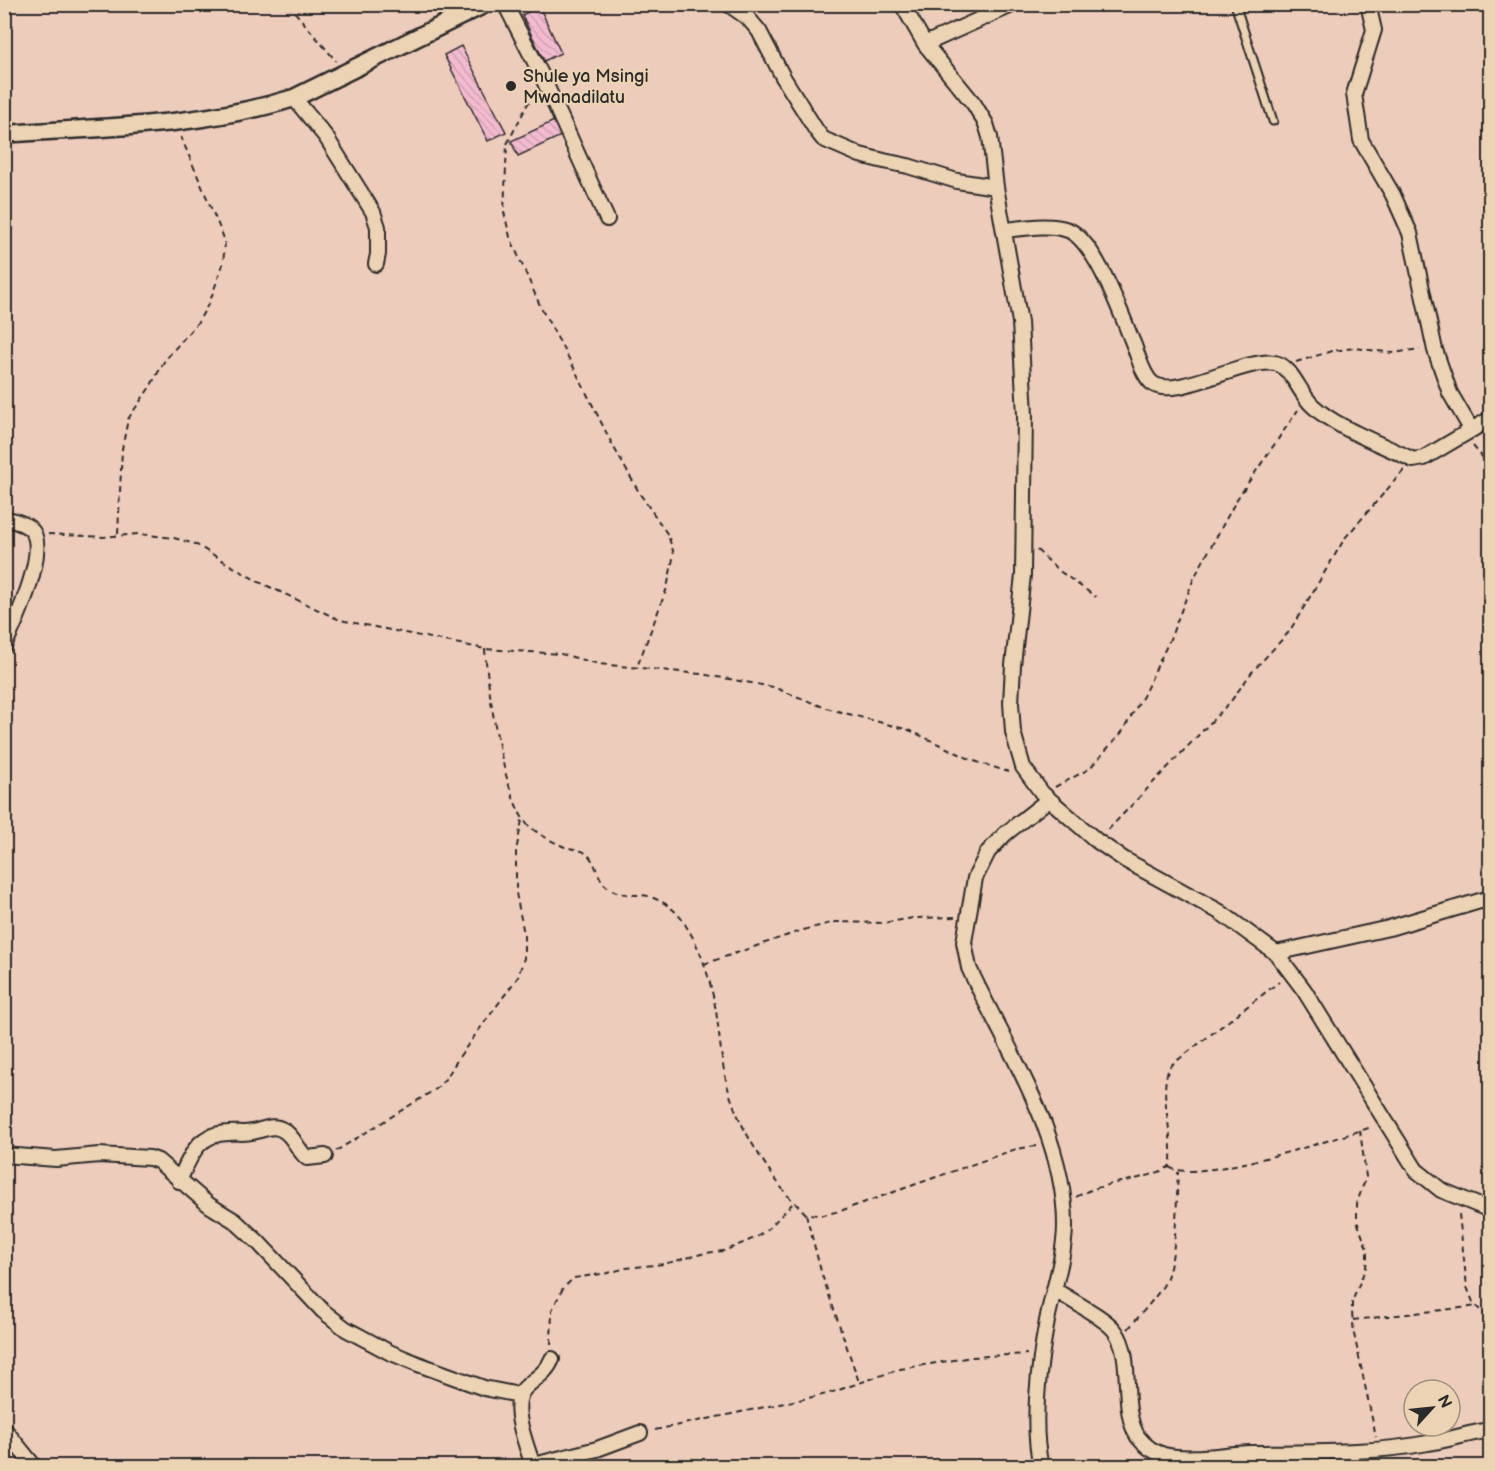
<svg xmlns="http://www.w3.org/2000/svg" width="1495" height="1471" viewBox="0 0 1495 1471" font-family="'Balsamiq Sans',sans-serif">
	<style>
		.building { fill: url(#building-back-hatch); stroke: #2b2b2b; stroke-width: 1.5 }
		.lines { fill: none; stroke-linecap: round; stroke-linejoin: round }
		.service-casing { stroke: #2b2b2b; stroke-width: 11 }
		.minor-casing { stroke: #2b2b2b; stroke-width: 18 }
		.tertiary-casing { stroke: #2b2b2b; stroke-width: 21 }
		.path { stroke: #2b2b2b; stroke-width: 2; stroke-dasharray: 6 4.5; stroke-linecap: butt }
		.service { stroke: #ebd3b3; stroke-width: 7 }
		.minor { stroke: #ebd3b3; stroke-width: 14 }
		.tertiary { stroke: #ebd3b3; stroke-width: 16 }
		.poi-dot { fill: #2b2b2b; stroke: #ebd3b3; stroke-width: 2 }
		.labels { text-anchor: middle; stroke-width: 4.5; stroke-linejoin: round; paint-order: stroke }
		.poi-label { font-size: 18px; fill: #2b2b2b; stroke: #ebd3b3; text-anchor: start }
	</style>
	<defs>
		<pattern id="building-back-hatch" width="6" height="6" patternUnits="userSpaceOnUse" patternTransform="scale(1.5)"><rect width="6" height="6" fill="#f4bbd0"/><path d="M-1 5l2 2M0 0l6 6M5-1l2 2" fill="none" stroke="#d1a1b3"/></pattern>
	</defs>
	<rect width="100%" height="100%" fill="#eeccbc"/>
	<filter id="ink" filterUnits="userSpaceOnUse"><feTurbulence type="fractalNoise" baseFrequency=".0167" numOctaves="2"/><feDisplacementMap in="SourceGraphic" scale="12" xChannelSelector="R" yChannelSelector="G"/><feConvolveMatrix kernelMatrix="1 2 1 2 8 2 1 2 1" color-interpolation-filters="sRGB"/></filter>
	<g filter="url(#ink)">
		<path class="building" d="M539,6L561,53L544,61L522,15Z
			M461,46L506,132L488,141L444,55Z
			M554,121L561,136L518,156L511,141Z"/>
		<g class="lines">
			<g class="service-casing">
				<path id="service" d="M1235,4L1273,121"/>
			</g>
			<g class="minor-casing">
				<path id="minor" d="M505,4L542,76L607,219
					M728,4L748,18L759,31L783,77L816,130L823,139L860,155L884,161L908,166L957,181L996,187
					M902,4L925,44L974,104L986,124L990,137L996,187L1020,322L1025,415L1023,575L1013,665L1011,703L1013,732L1023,767L1042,793L1097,841L1125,860L1220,912L1276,953L1304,990L1416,1170L1441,1190L1490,1210
					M1368,4L1374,30L1354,94L1361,140L1393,195L1410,233L1435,350L1450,393L1471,429
					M925,44L1014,4
					M294,98L326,137L373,212L378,227V254L376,264
					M1005,230C1024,228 1050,223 1068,230C1095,240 1122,316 1133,343C1138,355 1142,374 1152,383C1174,401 1245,357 1275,363C1292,366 1300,395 1313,406C1336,428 1384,445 1413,460L1424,458L1490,419
					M4,518C14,521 27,523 33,532C47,554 15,624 4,646
					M1276,953L1389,928L1490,898
					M4,1155L56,1159L99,1155L150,1158L158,1161L209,1205L235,1221L258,1242L323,1311L346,1329L389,1352L418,1364L484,1388L519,1395
					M179,1181C191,1155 197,1134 228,1133C236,1132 244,1134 252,1132C262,1131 272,1123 283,1130C294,1136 297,1150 307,1158L325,1156
					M1055,1290C1070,1300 1106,1318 1115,1331C1135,1358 1119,1407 1138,1437C1145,1446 1153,1452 1164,1455C1192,1461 1222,1454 1250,1453C1309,1452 1370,1454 1428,1443C1449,1440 1469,1433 1490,1430
					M4,1429L34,1466
					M530,1466L597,1449L640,1433
					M533,1466C527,1445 507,1402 527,1386C537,1377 547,1372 552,1359
					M1041,1466C1031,1426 1039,1363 1047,1321C1053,1289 1064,1260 1065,1227C1066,1136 1006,1048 969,968L964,942L975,878L988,852L1005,834L1048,800"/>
			</g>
			<g class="tertiary-casing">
				<path id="tertiary" d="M4,134C100,127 201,127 294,98L485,4"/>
			</g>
			<path class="path" d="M288,4L336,61
				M534,92L507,144L504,212L510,237L542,310L573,366L613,446L640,494L668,535L674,554L667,588L637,667
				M4,361L7,371
				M1296,362L1332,351L1355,348L1393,353L1420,349
				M1473,446L1490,466
				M48,534L103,537L139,534L174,538L195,544L257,581L340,620L485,649L561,654L599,664L701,674L773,687L826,708L909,730L974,761L1009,772
				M118,534L122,449L128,419L150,387L165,360L198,322L210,301L223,264L225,242L223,236L181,137
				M1037,550L1058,570L1096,597
				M485,649C487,684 504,806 530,827C540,835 553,842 565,847C572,849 581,849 587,854C598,864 597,883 612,890C624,896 636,894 648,896C664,901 678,911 686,926C702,950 711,983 716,1011C720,1037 721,1063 728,1088C738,1125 761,1160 784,1191C790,1199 799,1206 806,1214L822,1215L840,1211L1016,1149L1036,1146
				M1055,787L1089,769L1122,732L1143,696L1170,639L1194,578L1237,499L1298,410
				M1108,830L1231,701L1252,672L1289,632L1345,538L1404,470
				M704,964L803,930L835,922L884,923L913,918L955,917
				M1360,1130L1366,1177L1357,1203V1221L1367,1249V1257L1366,1267L1352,1302V1312L1354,1334L1376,1437
				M336,1151L436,1089L447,1077L459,1057L518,977L524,958V934L516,893V851L522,820
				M1169,1167C1194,1185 1339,1137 1372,1127
				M1076,1197C1105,1180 1140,1183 1169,1167C1172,1161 1171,1155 1171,1148C1170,1124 1159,1087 1170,1066L1279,982
				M806,1214L822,1275L859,1382
				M1459,1214L1467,1287L1473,1302L1490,1319
				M1353,1320L1478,1306
				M1128,1329C1140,1315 1153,1301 1163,1286C1178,1260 1176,1202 1178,1172
				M551,1344L552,1310L563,1288L574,1278L608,1273L626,1268L664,1264L705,1253L724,1251L757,1237L769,1228L795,1201
				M655,1430L827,1394L900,1369L971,1357L1027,1354
				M1434,1466V1457"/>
			<use href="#service" class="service"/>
			<use href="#minor" class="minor"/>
			<use href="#tertiary" class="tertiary"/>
		</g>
	</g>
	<circle class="poi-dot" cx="511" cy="86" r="6"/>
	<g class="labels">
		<g class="poi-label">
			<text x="523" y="82">Shule ya Msingi<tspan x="523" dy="21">Mwanadilatu</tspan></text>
		</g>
	</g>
	<rect width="1495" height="1471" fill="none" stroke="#ebd3b3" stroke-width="24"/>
	<rect x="12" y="12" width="1471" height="1447" fill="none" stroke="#2b2b2b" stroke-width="2" filter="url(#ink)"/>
	<g transform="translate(1432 1408) rotate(63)"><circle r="28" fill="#ebd3b3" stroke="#9e907d" stroke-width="1.5"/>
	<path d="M0-4.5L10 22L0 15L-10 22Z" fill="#2b2b2b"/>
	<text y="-9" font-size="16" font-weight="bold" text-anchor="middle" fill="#2b2b2b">N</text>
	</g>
</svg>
